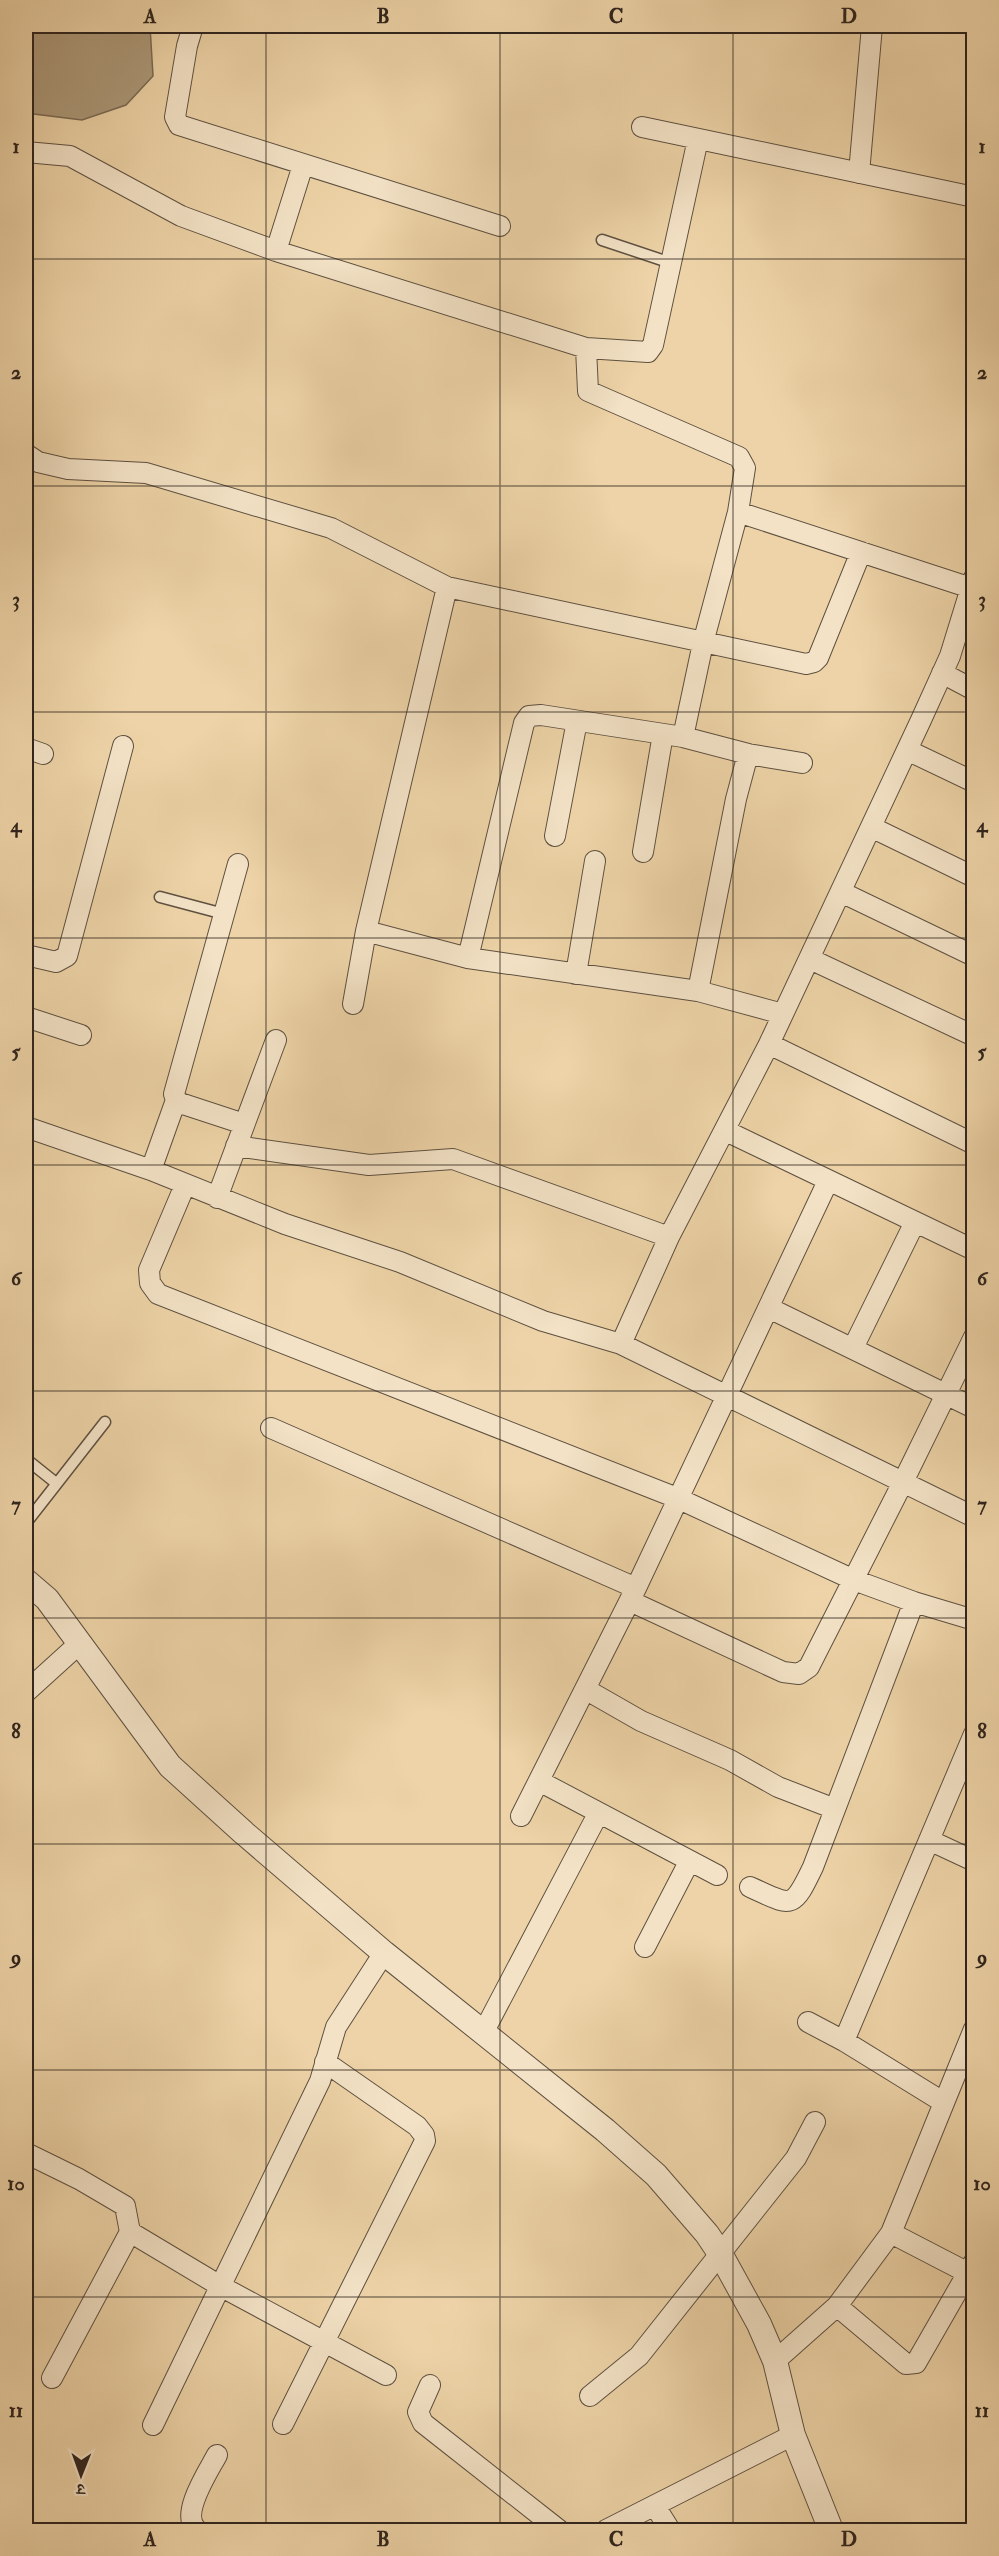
<svg xmlns="http://www.w3.org/2000/svg" width="999" height="2556" viewBox="0 0 999 2556" font-family="'IM FELL Double Pica','Noto Serif Devanagari',serif">
	<style>
		.water { fill: #ac9878; stroke: #7a6a54; stroke-width: 1.5 }
		.lines { fill: none; stroke-linecap: round; stroke-linejoin: round }
		.service-casing { stroke: #5e5040; stroke-width: 13 }
		.minor-casing { stroke: #5e5040; stroke-width: 22 }
		.tertiary-casing { stroke: #5e5040; stroke-width: 26 }
		.service { stroke: #f3e2c6; stroke-width: 10 }
		.minor { stroke: #f3e2c6; stroke-width: 20 }
		.tertiary { stroke: #f3e2c6; stroke-width: 24 }
		.grid { fill: none; stroke: #2f241e; stroke-width: 1.5; stroke-opacity: 0.55 }
		.neatline { fill: none; stroke: #2f241e; stroke-width: 2 }
		.grid-label { font-size: 20px; text-anchor: middle; font-weight: bold; fill: #2f241e }
	</style>
	<rect width="100%" height="100%" fill="#edd3a7"/>
	<filter id="stains"><feTurbulence type="fractalNoise" baseFrequency=".00333" numOctaves="4"/><feColorMatrix values="0 0 0 0 .2 0 0 0 0 .09 0 0 0 0 .02 0 0 0 .5 -.17"/></filter>
	<radialGradient id="worn" r=".72"><stop offset=".6" stop-color="#630" stop-opacity="0"/><stop offset="1" stop-color="#630" stop-opacity=".3"/></radialGradient>
	<path class="water" d="M26,26H150L153,76L126,105L82,120L26,113Z"/>
	<g class="lines">
		<g class="service-casing">
			<path id="service" d="M602,240L671,263
				M160,897L224,914
				M26,1459L56,1483
				M26,1523L105,1422"/>
		</g>
		<g class="minor-casing">
			<path id="minor" d="M193,26L187,46L175,117L179,125L500,226
				M642,127L974,197
				M26,152L70,156L181,216L276,251L586,348L648,352L653,345L698,139
				M859,173L872,26
				M276,251L303,165
				M586,348L588,391L739,457L745,468L738,512L703,643L683,737
				M26,454L38,462L68,469L146,473L331,528L447,587L806,664L814,662L818,658L861,552
				M738,512L971,588
				M942,673L974,690
				M26,748L43,754
				M907,750L974,782
				M871,827L974,877
				M555,836L577,721
				M643,852L663,734
				M238,864L174,1094L176,1100L180,1103L244,1124
				M841,892L974,956
				M366,931L468,958L698,991L783,1014
				M26,955L56,962L67,956L123,746
				M468,958L524,723L529,716L541,715L683,737L748,754L802,763
				M810,959L974,1036
				M576,974L595,861
				M698,991L736,799L748,754
				M353,1004L366,931L447,587
				M26,1017L81,1035
				M769,1044L974,1144
				M26,1127L151,1170L285,1224L400,1262L543,1321L621,1344L974,1517
				M726,1131L974,1250
				M236,1146L369,1165L453,1159L669,1237
				M151,1170L176,1100
				M185,1185L149,1270L150,1283L158,1294L677,1498L854,1580L914,1602L974,1620
				M217,1198L276,1040
				M769,1308L974,1408
				M621,1344L669,1237L769,1044L921,720L950,656L974,578
				M853,1348L915,1222
				M271,1428L636,1588
				M630,1601L783,1672L799,1674L809,1667L903,1482L974,1337
				M585,1689L641,1721L730,1760L778,1787L835,1809
				M26,1692L80,1643
				M539,1781L717,1875
				M521,1816L636,1588L828,1181
				M929,1840L974,1861
				M750,1887C792,1906 792,1911 813,1867L914,1602
				M645,1947L689,1862
				M808,2022L844,2041L943,2102
				M483,2033L598,1814
				M844,2041L974,1734
				M26,2153L79,2179L125,2206L130,2232L222,2287L386,2375
				M891,2233L974,2276
				M837,2306L906,2364L916,2363L974,2262
				M775,2361L837,2306L891,2233L974,2029
				M52,2378L130,2232
				M430,2385L418,2412L423,2423L559,2530
				M590,2396L639,2356L796,2158L815,2122
				M283,2424L425,2141L424,2135L417,2126L325,2062
				M153,2425L320,2081L336,2027L384,1953
				M655,2506L670,2530
				M197,2530C179,2515 208,2472 217,2455
				M606,2530L793,2435"/>
		</g>
		<g class="tertiary-casing">
			<path id="tertiary" d="M26,1581L47,1599L170,1766L244,1833L384,1953L605,2130L656,2175L707,2234L721,2255L759,2324L775,2361L793,2435L831,2530"/>
		</g>
		<use href="#service" class="service"/>
		<use href="#minor" class="minor"/>
		<use href="#tertiary" class="tertiary"/>
	</g>
	<path class="grid" d="M266,26V2530M500,26V2530M733,26V2530M26,259H974M26,486H974M26,712H974M26,938H974M26,1165H974M26,1391H974M26,1618H974M26,1844H974M26,2070H974M26,2297H974"/>
	<rect width="999" height="2556" fill="none" stroke="#edd3a7" stroke-width="66"/>
	<g transform="translate(81 2475) rotate(181)" stroke="#f3e2c6" stroke-width="4.5" paint-order="stroke">
	<path d="M0-4.5L10 22L0 15L-10 22Z" fill="#2f241e"/>
	<text y="-9" font-size="16" font-weight="bold" text-anchor="middle" fill="#2f241e">उ</text>
	</g>
	<rect x="33" y="33" width="933" height="2490" class="neatline"/>
	<g class="grid-label">
		<text x="150" y="23">A</text>
		<text x="383" y="23">B</text>
		<text x="616" y="23">C</text>
		<text x="849" y="23">D</text>
		<text x="16" y="153">1</text>
		<text x="982" y="153">1</text>
		<text x="16" y="379">2</text>
		<text x="982" y="379">2</text>
		<text x="16" y="606">3</text>
		<text x="982" y="606">3</text>
		<text x="16" y="832">4</text>
		<text x="982" y="832">4</text>
		<text x="16" y="1058">5</text>
		<text x="982" y="1058">5</text>
		<text x="16" y="1285">6</text>
		<text x="982" y="1285">6</text>
		<text x="16" y="1511">7</text>
		<text x="982" y="1511">7</text>
		<text x="16" y="1738">8</text>
		<text x="982" y="1738">8</text>
		<text x="16" y="1964">9</text>
		<text x="982" y="1964">9</text>
		<text x="16" y="2190">10</text>
		<text x="982" y="2190">10</text>
		<text x="16" y="2417">11</text>
		<text x="982" y="2417">11</text>
		<text x="150" y="2546">A</text>
		<text x="383" y="2546">B</text>
		<text x="616" y="2546">C</text>
		<text x="849" y="2546">D</text>
	</g>
	<rect width="100%" height="100%" filter="url(#stains)"/>
	<rect width="100%" height="100%" fill="url(#worn)"/>
</svg>
